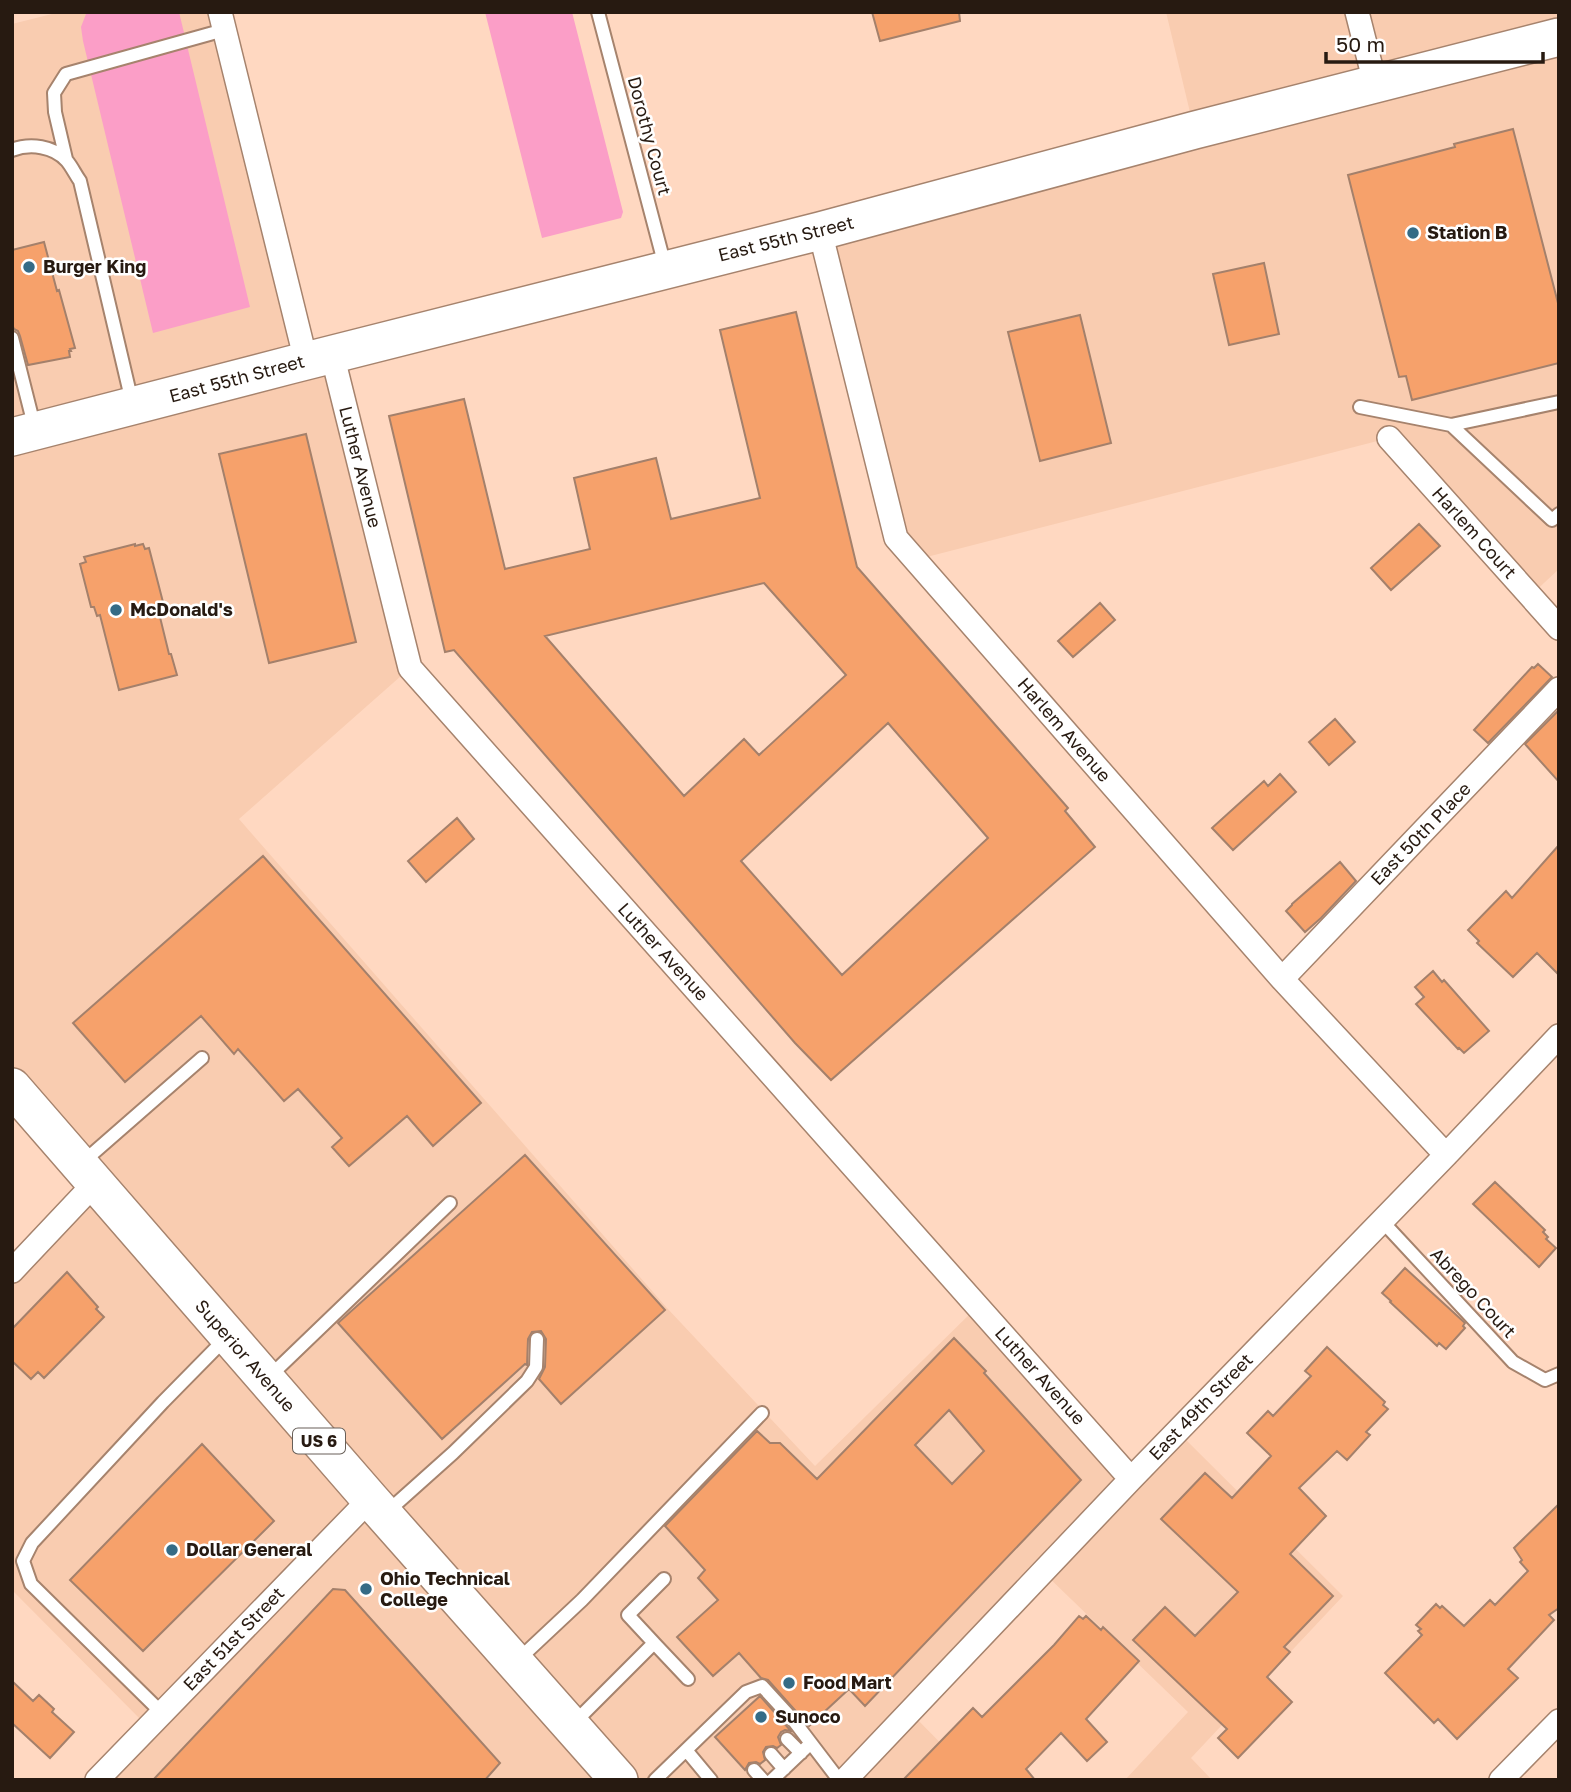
<svg xmlns="http://www.w3.org/2000/svg" width="1571" height="1792" viewBox="0 0 1571 1792" font-family="'Golos Text',sans-serif">
	<style>
		.built { fill: #f9ccb0 }
		.green { fill: #fb9ec7 }
		.building { fill: #f6a16b; stroke: #a4806b; stroke-width: 2; fill-rule: evenodd }
		.lines { fill: none; stroke-linecap: round; stroke-linejoin: round }
		.service-casing { stroke: #a6836d; stroke-width: 16 }
		.minor-casing { stroke: #a6836d; stroke-width: 26 }
		.primary-casing { stroke: #a6836d; stroke-width: 40 }
		.service { stroke: #fff; stroke-width: 12 }
		.minor { stroke: #fff; stroke-width: 23 }
		.primary { stroke: #fff; stroke-width: 37 }
		.poi-dot { fill: #356b86; stroke: #fff; stroke-width: 2.5 }
		.labels { text-anchor: middle; stroke-width: 5; stroke-linejoin: round; paint-order: stroke }
		.shield { fill: #fff; stroke: #685f58; stroke-width: 2 }
		.shield-label { font-size: 16px; font-weight: bold; fill: #271a11 }
		.street-label { font-size: 18px; fill: #271a11; stroke: #fff }
		.poi-label { font-size: 18px; font-weight: bold; fill: #271a11; stroke: #fff; text-anchor: start }
	</style>
	<rect width="100%" height="100%" fill="#ffd8c1"/>
	<path class="built" d="M60,12H220L306,360L332,354L410,668L239,819L667,1308L815,1466L978,1306L1131,1478L1177,1431L1343,1596L1191,1758L1212,1780H1125L1188,1712L1043,1572L910,1712L977,1780H97L148,1727L12,1590V1271L96,1182L12,1087V24Z
		M1166,12H1559V569L1530,596L1389,438L915,560L896,538L820,231L1194,129Z"/>
	<path class="green" d="M92,12H179L250,307L153,333L83,41L81,27L86,14Z
		M485,12H572L623,212L621,218L542,238Z"/>
	<path class="building" d="M872,12H959L960,21L880,41Z
		M1513,129L1559,307V363L1412,400L1406,376L1399,377L1348,175L1455,147L1454,144Z
		M44,242L57,291L59,290L75,348L70,349L71,351H69L70,357L28,365L20,336L18,331L14,329L12,324V250Z
		M1264,263L1279,334L1229,345L1213,274Z
		M796,312L857,567L1068,808L1065,811L1095,847L831,1080L795,1043L454,650L445,652L389,416L464,399L505,569L590,549L574,478L656,458L671,519L760,498L720,330ZM764,583L846,675L759,755L744,739L684,796L545,636ZM888,723L988,838L842,975L741,861Z
		M1080,315L1111,443L1040,461L1008,332Z
		M306,434L356,642L269,663L219,454Z
		M1419,524L1440,546L1391,590L1371,568Z
		M135,544V546L143,544L145,549L149,548L164,606L159,607V609H158L169,654H171L177,675L119,690L100,615L97,616L94,607H91L80,564L86,562L84,557Z
		M1100,603L1115,620L1073,657L1058,641Z
		M1538,664L1552,677L1488,743L1474,730L1532,667L1534,668Z
		M1559,710V782L1525,744Z
		M1335,719L1355,742L1329,765L1309,742Z
		M1280,774L1296,792L1233,850L1212,828L1264,781L1268,786Z
		M457,818L474,839L426,882L408,861Z
		M1559,845V975L1537,953L1513,977L1477,943L1479,941L1468,930L1506,891L1512,898Z
		M263,856L481,1103L433,1146L407,1116L349,1166L332,1147L342,1138L298,1089L284,1101L238,1049L234,1054L201,1016L125,1082L73,1023Z
		M1340,862L1356,881L1321,918L1305,932L1286,911L1292,905V904Z
		M1433,971L1442,982L1444,980L1489,1031L1464,1053L1459,1048L1458,1049L1416,1004L1424,997L1415,987Z
		M525,1155L665,1310L561,1404L539,1379L545,1367L546,1339L541,1331L532,1332L528,1339L527,1365L525,1364L442,1439L338,1323Z
		M1495,1182L1545,1230L1543,1232L1548,1237L1546,1239L1556,1248L1539,1267L1473,1204Z
		M1405,1268L1465,1323L1463,1326L1465,1328L1446,1349L1439,1343L1437,1346L1390,1302L1391,1301L1382,1293Z
		M67,1272L98,1307L96,1309L104,1317L44,1378L38,1372L31,1379L12,1361V1329Z
		M954,1338L986,1371L984,1373L1081,1480L865,1706L849,1689L809,1726L768,1680L761,1678L739,1653L713,1676L677,1637L718,1600L698,1578L705,1570L665,1526L757,1431L770,1443H780L817,1479ZM949,1410L984,1451L952,1484L915,1445Z
		M1327,1347L1385,1402L1383,1405L1388,1409L1366,1432L1370,1435L1347,1460L1337,1451L1299,1488L1326,1516L1290,1554L1333,1596L1284,1647L1290,1652L1267,1677L1292,1702L1238,1758L1218,1738L1227,1729L1133,1640L1165,1607L1195,1636L1238,1592L1161,1519L1205,1473L1232,1498L1271,1456L1247,1433L1268,1411L1273,1416L1311,1376L1305,1371Z
		M202,1444L274,1521L143,1651L70,1580Z
		M1559,1504V1608L1549,1615L1554,1620L1508,1669L1518,1678L1457,1739L1438,1719L1434,1723L1385,1673L1422,1635L1418,1631L1421,1629L1416,1625L1436,1604L1440,1608L1442,1606L1464,1626L1490,1600L1495,1605L1528,1571L1520,1562L1522,1560L1514,1548Z
		M333,1589L345,1590L500,1763L485,1780H153Z
		M1079,1616L1083,1619L1086,1616L1101,1630L1103,1627L1139,1661L1086,1719L1107,1742L1087,1761L1061,1733L1026,1769L1035,1780H903L973,1708L982,1717L1054,1645Z
		M12,1681L33,1701L39,1695L54,1709L52,1712L74,1732L50,1758L12,1723Z
		M760,1696L791,1731L785,1730L781,1732L778,1737L781,1745L777,1748L773,1746L766,1747L763,1752L765,1760L760,1764L756,1762L749,1763L745,1770L715,1737Z"/>
	<g class="lines">
		<g class="service-casing">
			<path id="service" d="M598,12L665,266
				M12,150C30,143 54,146 67,161C72,167 75,174 80,181L132,402
				M66,159L55,112L54,93L66,74L224,30
				M12,338L35,429
				M1360,407L1451,425L1559,402
				M1451,425L1552,520L1559,514
				M83,1162L202,1058
				M1382,1221L1513,1362L1545,1380L1559,1374
				M269,1377L450,1203
				M387,1512L453,1453L527,1381L536,1367L537,1339
				M654,1643L688,1679
				M518,1660L582,1600L762,1413
				M162,1713L31,1584L23,1561L32,1543L163,1402L225,1339
				M574,1723L654,1643L628,1615L664,1579
				M787,1739L801,1753
				M686,1750L711,1780
				M771,1754L784,1769
				M754,1770L763,1780
				M655,1780L746,1692L762,1686L794,1721L839,1780
				M772,1780L810,1744"/>
		</g>
		<g class="minor-casing">
			<path id="minor" d="M220,12L306,361
				M1357,12L1375,83
				M820,231L896,538L1282,979L1446,1155
				M332,354L410,668L1131,1479
				M1389,438L1559,628
				M1282,979L1559,689
				M12,1271L96,1182
				M97,1780L370,1499
				M845,1780L1131,1479L1446,1155L1559,1036
				M1501,1780L1559,1721"/>
		</g>
		<g class="primary-casing">
			<path id="primary" d="M12,437L290,365L820,231L1195,130L1559,37
				M12,1087L370,1499L619,1780"/>
		</g>
		<use href="#service" class="service"/>
		<use href="#minor" class="minor"/>
		<use href="#primary" class="primary"/>
	</g>
	<g class="poi-dot">
		<circle cx="1413" cy="233" r="7"/>
		<circle cx="29" cy="267" r="7"/>
		<circle cx="116" cy="610" r="7"/>
		<circle cx="172" cy="1550" r="7"/>
		<circle cx="366" cy="1589" r="7"/>
		<circle cx="789" cy="1683" r="7"/>
		<circle cx="761" cy="1717" r="7"/>
	</g>
	<g class="labels">
		<rect class="shield" x="293" y="1428.5" width="52" height="25" rx="5"/>
		<g class="shield-label">
			<text x="319" y="1447">US 6</text>
		</g>
		<g class="street-label">
			<text transform="translate(649 136) rotate(75)" y="6">Dorothy Court</text>
			<text transform="translate(786 239) rotate(-14)" y="6">East 55th Street</text>
			<text transform="translate(237 379) rotate(-15)" y="6">East 55th Street</text>
			<text transform="translate(360 467) rotate(76)" y="6">Luther Avenue</text>
			<text transform="translate(1474 533) rotate(48)" y="6">Harlem Court</text>
			<text transform="translate(1064 730) rotate(49)" y="6">Harlem Avenue</text>
			<text transform="translate(1421 834) rotate(-46)" y="6">East 50th Place</text>
			<text transform="translate(663 952) rotate(48)" y="6">Luther Avenue</text>
			<text transform="translate(1473 1293) rotate(47)" y="6">Abrego Court</text>
			<text transform="translate(245 1356) rotate(49)" y="6">Superior Avenue</text>
			<text transform="translate(1040 1376) rotate(48)" y="6">Luther Avenue</text>
			<text transform="translate(1201 1407) rotate(-46)" y="6">East 49th Street</text>
			<text transform="translate(234 1639) rotate(-46)" y="6">East 51st Street</text>
		</g>
		<g class="poi-label">
			<text x="1427" y="239">Station B</text>
			<text x="43" y="273">Burger King</text>
			<text x="130" y="616">McDonald's</text>
			<text x="186" y="1556">Dollar General</text>
			<text x="380" y="1585">Ohio Technical<tspan x="380" dy="21">College</tspan></text>
			<text x="803" y="1689">Food Mart</text>
			<text x="775" y="1723">Sunoco</text>
		</g>
	</g>
	<rect width="1571" height="1792" fill="none" stroke="#271a11" stroke-width="28"/>
	<path d="M1326 52v10h217v-10" fill="none" stroke="#271a11" stroke-width="3.5"/>
	<text x="1336" y="52" font-size="21" fill="#271a11" stroke="#ffffff" stroke-width="5" paint-order="stroke">50 m</text>
</svg>
